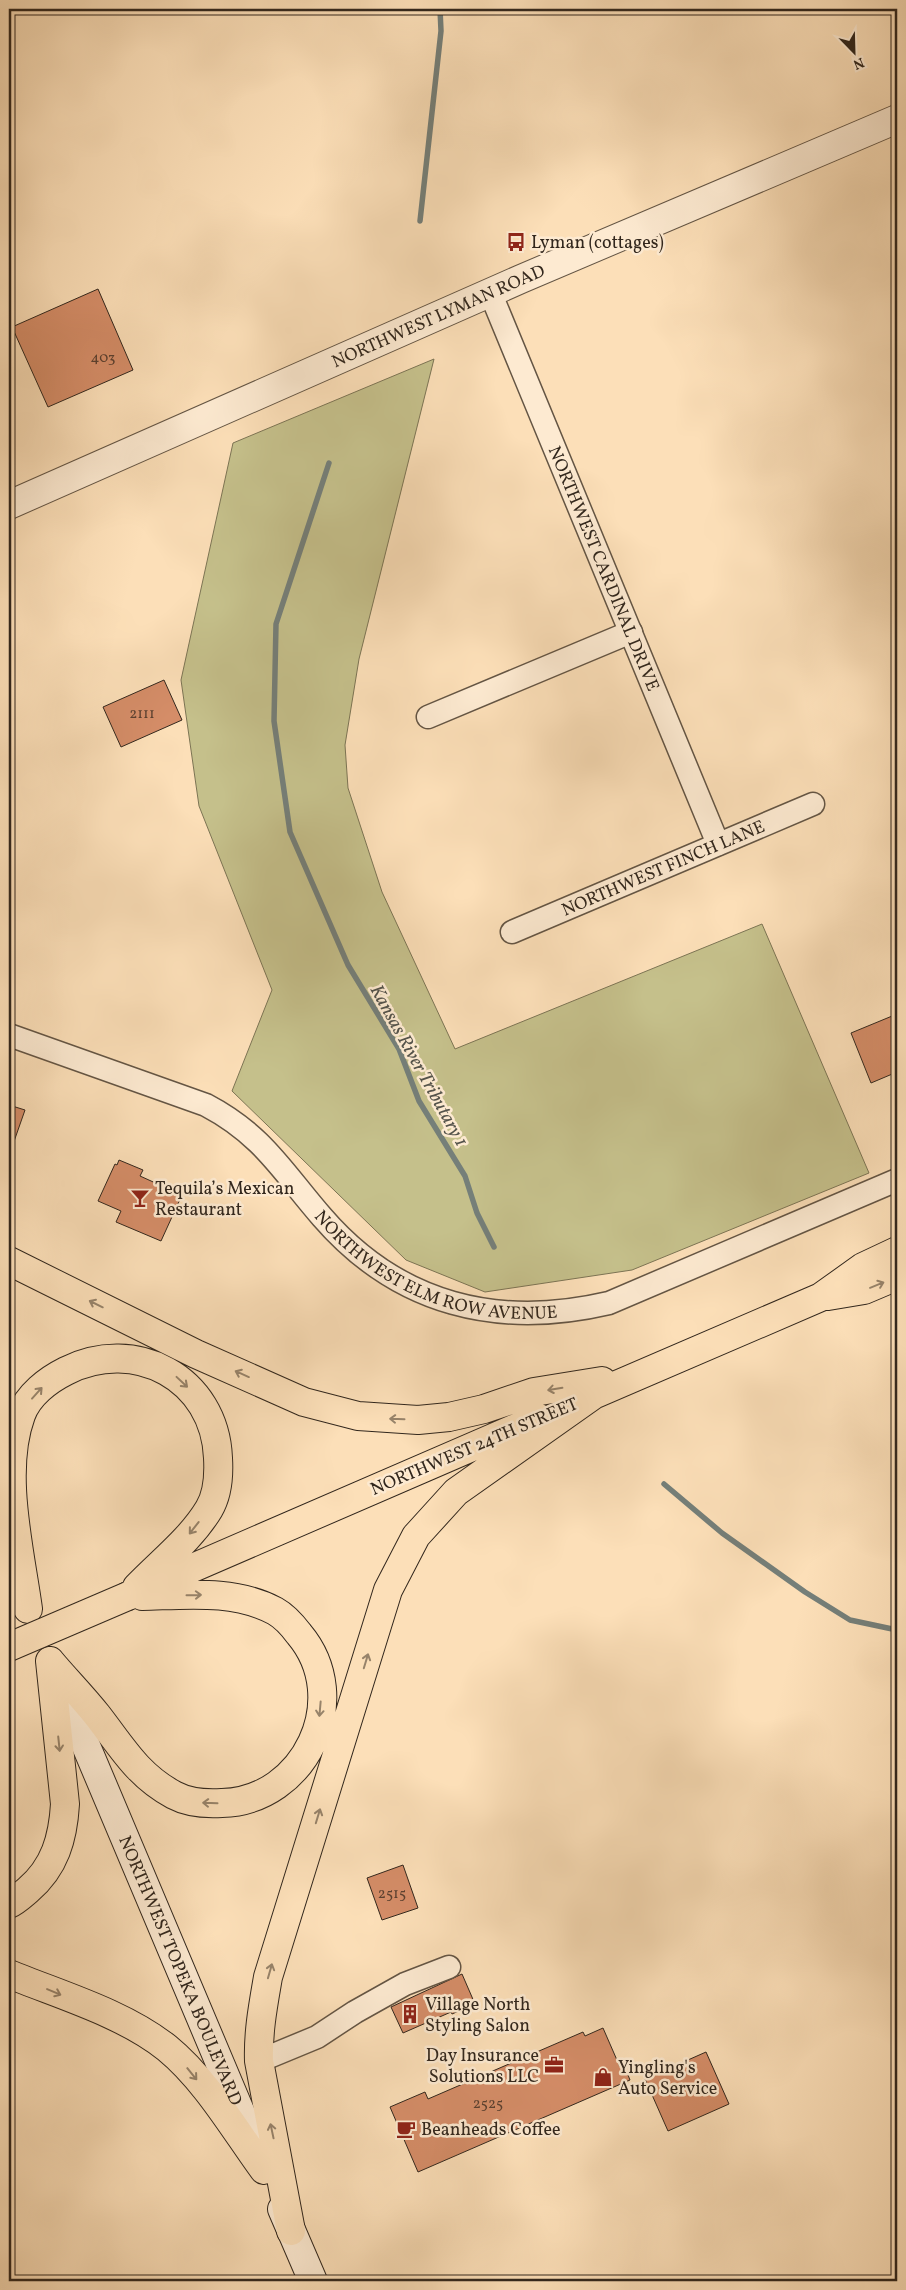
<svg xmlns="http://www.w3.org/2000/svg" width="906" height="2290" viewBox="0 0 906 2290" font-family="Vollkorn,serif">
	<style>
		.green { fill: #c5c08b; stroke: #7c7454 }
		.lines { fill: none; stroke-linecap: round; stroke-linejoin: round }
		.stream { stroke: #757f79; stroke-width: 5.5 }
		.building { fill: #d58d68; stroke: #32271d }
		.minor-casing { stroke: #645544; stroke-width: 25 }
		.tertiary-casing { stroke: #645544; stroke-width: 30 }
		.secondary-casing { stroke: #32271d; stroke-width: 30 }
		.trunk-casing { stroke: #32271d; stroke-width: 30 }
		.minor { stroke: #fdead1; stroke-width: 22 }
		.tertiary { stroke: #fdead1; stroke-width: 28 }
		.secondary { stroke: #fdead1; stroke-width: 28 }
		.trunk { stroke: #fcdfb8; stroke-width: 28 }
		.trunk-bridge-casing { stroke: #32271d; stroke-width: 30; stroke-linecap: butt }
		.trunk-bridge { stroke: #fcdfb8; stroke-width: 28 }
		.oneway { stroke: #97836a }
		.labels { text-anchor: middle; stroke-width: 5; stroke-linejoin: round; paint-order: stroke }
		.number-label { font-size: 15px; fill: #5b4030 }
		.poi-label { font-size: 18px; fill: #32271d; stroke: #fdead1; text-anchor: start }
		.street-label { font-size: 18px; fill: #32271d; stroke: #fdead1 }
		.water-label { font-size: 19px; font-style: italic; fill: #54534b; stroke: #fdead1 }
	</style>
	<rect width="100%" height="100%" fill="#fcdfb8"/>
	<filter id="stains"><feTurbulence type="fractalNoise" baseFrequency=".004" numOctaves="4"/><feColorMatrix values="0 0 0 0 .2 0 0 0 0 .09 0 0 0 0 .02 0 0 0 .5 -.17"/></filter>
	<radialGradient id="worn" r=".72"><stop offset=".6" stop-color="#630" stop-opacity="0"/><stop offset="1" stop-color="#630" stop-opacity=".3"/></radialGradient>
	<path class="green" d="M434,359L359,659L345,745L348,788L382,892L455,1049L762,924L869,1173L632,1270L485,1292L406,1260L232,1091L272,990L199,806L181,680L233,443Z"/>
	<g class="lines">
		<path class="stream" d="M420,221L441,31L440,9
			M329,463L276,624L274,721L290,832L348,965L399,1049L419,1101L465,1176L477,1213L494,1247
			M664,1484L722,1533L805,1592L850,1620L897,1630"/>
	</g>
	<path class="building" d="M98,289L133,370L48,407L12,327Z
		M164,680L182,720L121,747L103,707Z
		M897,1014V1072L871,1083L851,1033Z
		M9,1105L25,1110L11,1150H9Z
		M119,1160L143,1170L140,1176L182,1195L161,1241L116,1222L121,1211L98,1201L115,1164L117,1165Z
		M403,1865L418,1908L382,1920L367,1878Z
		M462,1974L475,2004L452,2014L451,2012L403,2033L391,2007Z
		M603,2028L620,2067L624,2065L630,2080L418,2172L390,2107L425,2092L428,2099L583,2032L585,2036Z
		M706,2052L729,2104L668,2131L645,2079Z"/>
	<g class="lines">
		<g class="minor-casing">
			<g id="minor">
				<path id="s1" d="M490,292L718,844"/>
				<path d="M428,717L631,632"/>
				<path id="s2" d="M512,932L813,804"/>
				<path id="s3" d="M9,1035L206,1105C263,1135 282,1171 322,1217C398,1305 498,1329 609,1303L897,1180"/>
				<path d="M259,2061L317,2037L355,2012L405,1984L449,1967"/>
			</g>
		</g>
		<g class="tertiary-casing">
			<g id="tertiary">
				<path id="s4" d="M9,505L521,279L897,119"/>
			</g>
		</g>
		<g class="secondary-casing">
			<g id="secondary">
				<path id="s5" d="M54,1670L254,2144"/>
				<path d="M282,2209L313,2281"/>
			</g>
		</g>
		<g class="trunk-casing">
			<path id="trunk" d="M9,1261L196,1354L304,1402L358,1416L418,1420L449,1417L484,1409L534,1392L602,1381
				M828,1296L864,1290L897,1276
				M577,1402L821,1297L863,1267L897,1251
				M128,1596L539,1418
				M28,1609C20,1550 0,1472 21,1415C28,1395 48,1380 66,1371C135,1336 215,1378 218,1458C219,1475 218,1494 209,1509C191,1539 161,1562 137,1587
				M50,1661C65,1679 82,1696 97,1715C122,1747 137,1775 174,1795C189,1803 206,1804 222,1803C305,1801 354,1699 299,1634C293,1626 284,1616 275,1611C234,1589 186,1595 142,1596
				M9,1904C16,1901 22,1895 28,1890C55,1867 63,1838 65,1804L50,1661
				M9,1974C60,1995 123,2013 167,2048C206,2080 234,2129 264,2170
				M291,2231L259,2061C258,2032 263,2006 268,1977L388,1590L416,1536L456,1492L592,1396"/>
		</g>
		<use href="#minor" class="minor"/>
		<use href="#tertiary" class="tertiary"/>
		<use href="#secondary" class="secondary"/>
		<use href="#trunk" class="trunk"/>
		<g class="trunk-bridge-casing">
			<path id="trunk-bridge" d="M9,1647L128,1596"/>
		</g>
		<use href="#trunk-bridge" class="trunk-bridge"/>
	</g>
	<defs><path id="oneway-shaft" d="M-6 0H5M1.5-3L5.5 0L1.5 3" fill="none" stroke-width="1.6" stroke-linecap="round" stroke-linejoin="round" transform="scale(1.25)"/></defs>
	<g class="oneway">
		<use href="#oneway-shaft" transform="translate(877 1285) rotate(-22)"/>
		<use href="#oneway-shaft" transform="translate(96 1304) rotate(-154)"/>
		<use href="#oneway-shaft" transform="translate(242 1374) rotate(-156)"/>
		<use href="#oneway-shaft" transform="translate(182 1382) rotate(43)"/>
		<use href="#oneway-shaft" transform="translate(555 1389) rotate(171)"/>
		<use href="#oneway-shaft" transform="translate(37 1393) rotate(-48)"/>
		<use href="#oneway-shaft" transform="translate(397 1419) rotate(-178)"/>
		<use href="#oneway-shaft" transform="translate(194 1528) rotate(128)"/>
		<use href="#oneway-shaft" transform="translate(194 1595) rotate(-1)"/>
		<use href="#oneway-shaft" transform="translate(366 1661) rotate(-73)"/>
		<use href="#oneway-shaft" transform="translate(320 1709) rotate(95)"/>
		<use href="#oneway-shaft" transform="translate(59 1744) rotate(84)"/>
		<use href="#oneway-shaft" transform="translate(210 1803) rotate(-178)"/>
		<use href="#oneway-shaft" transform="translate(318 1816) rotate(-73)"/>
		<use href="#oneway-shaft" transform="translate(270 1971) rotate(-74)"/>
		<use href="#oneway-shaft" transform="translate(54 1992) rotate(23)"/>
		<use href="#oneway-shaft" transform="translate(192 2074) rotate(51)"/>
		<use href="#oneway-shaft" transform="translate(272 2131) rotate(-102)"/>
	</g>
	<defs>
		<g id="bus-bare" transform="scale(1.5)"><path d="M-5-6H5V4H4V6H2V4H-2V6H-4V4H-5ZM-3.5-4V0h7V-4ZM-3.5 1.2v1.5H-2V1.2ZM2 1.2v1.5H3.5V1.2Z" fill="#8f2418" stroke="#fdead1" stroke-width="2.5" paint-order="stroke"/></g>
		<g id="bar-bare" transform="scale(1.5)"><path d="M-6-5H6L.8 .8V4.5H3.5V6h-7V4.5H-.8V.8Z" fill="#8f2418" stroke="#fdead1" stroke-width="2.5" paint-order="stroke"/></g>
		<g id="building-bare" transform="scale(1.5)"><path d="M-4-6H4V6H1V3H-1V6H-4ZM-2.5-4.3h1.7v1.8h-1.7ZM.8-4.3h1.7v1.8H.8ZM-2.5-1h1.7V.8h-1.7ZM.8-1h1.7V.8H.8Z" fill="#8f2418" stroke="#fdead1" stroke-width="2.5" paint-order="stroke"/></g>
		<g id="office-bare" transform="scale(1.5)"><path d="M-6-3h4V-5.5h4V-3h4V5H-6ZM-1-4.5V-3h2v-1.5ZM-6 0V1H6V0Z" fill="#8f2418" stroke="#fdead1" stroke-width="2.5" paint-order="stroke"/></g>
		<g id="shop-bare" transform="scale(1.5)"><path d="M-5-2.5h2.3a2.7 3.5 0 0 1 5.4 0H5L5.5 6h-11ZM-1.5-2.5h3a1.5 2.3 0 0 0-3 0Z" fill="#8f2418" stroke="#fdead1" stroke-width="2.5" paint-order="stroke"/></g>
		<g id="cafe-bare" transform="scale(1.5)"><path d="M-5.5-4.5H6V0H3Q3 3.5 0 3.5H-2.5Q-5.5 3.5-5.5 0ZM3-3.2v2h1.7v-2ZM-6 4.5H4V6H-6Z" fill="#8f2418" stroke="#fdead1" stroke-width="2.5" paint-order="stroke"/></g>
	</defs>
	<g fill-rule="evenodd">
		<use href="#bus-bare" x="516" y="242"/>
		<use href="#bar-bare" x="140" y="1198"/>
		<use href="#building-bare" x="410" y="2014"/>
		<use href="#office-bare" x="554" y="2065"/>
		<use href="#shop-bare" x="603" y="2077"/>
		<use href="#cafe-bare" x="406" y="2129"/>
	</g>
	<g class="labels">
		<g class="number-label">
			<text x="103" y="362">403</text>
			<text x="142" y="718">2111</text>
			<text x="392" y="1898">2515</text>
			<text x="488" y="2108">2525</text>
		</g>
		<g class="poi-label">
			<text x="531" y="248">Lyman (cottages)</text>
			<text x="155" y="1194">Tequila’s Mexican<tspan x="155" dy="21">Restaurant</tspan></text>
			<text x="425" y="2010">Village North<tspan x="425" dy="21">Styling Salon</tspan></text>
			<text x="539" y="2061" text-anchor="end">Day Insurance<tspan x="539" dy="21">Solutions LLC</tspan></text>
			<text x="618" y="2073">Yingling's<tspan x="618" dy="21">Auto Service</tspan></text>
			<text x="421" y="2135">Beanheads Coffee</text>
		</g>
		<g class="street-label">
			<text dy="6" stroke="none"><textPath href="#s4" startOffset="469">NORTHWEST LYMAN ROAD</textPath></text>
			<text dy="6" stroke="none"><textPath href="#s1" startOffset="299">NORTHWEST CARDINAL DRIVE</textPath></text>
			<text dy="6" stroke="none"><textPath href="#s2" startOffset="164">NORTHWEST FINCH LANE</textPath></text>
			<text dy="6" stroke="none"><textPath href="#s3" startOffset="501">NORTHWEST ELM ROW AVENUE</textPath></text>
			<text transform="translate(474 1446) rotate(-23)" y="6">NORTHWEST 24TH STREET</text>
			<text dy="6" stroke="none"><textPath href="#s5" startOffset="326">NORTHWEST TOPEKA BOULEVARD</textPath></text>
		</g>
		<g class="water-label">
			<text transform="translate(420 1065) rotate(61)" y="7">Kansas River Tributary 1</text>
		</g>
	</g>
	<rect width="906" height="2290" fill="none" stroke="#fcdfb8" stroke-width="30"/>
	<rect x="10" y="10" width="886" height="2270" fill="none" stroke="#32271d" stroke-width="2.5"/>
	<rect x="15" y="15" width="876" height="2260" fill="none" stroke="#32271d"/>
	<g transform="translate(854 52) rotate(157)" stroke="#fdead1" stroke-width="4" paint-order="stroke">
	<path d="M0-4L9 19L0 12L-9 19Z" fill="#32271d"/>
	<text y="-8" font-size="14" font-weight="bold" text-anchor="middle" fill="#32271d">N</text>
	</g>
	<rect width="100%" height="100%" filter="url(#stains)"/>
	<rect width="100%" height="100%" fill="url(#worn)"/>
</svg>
